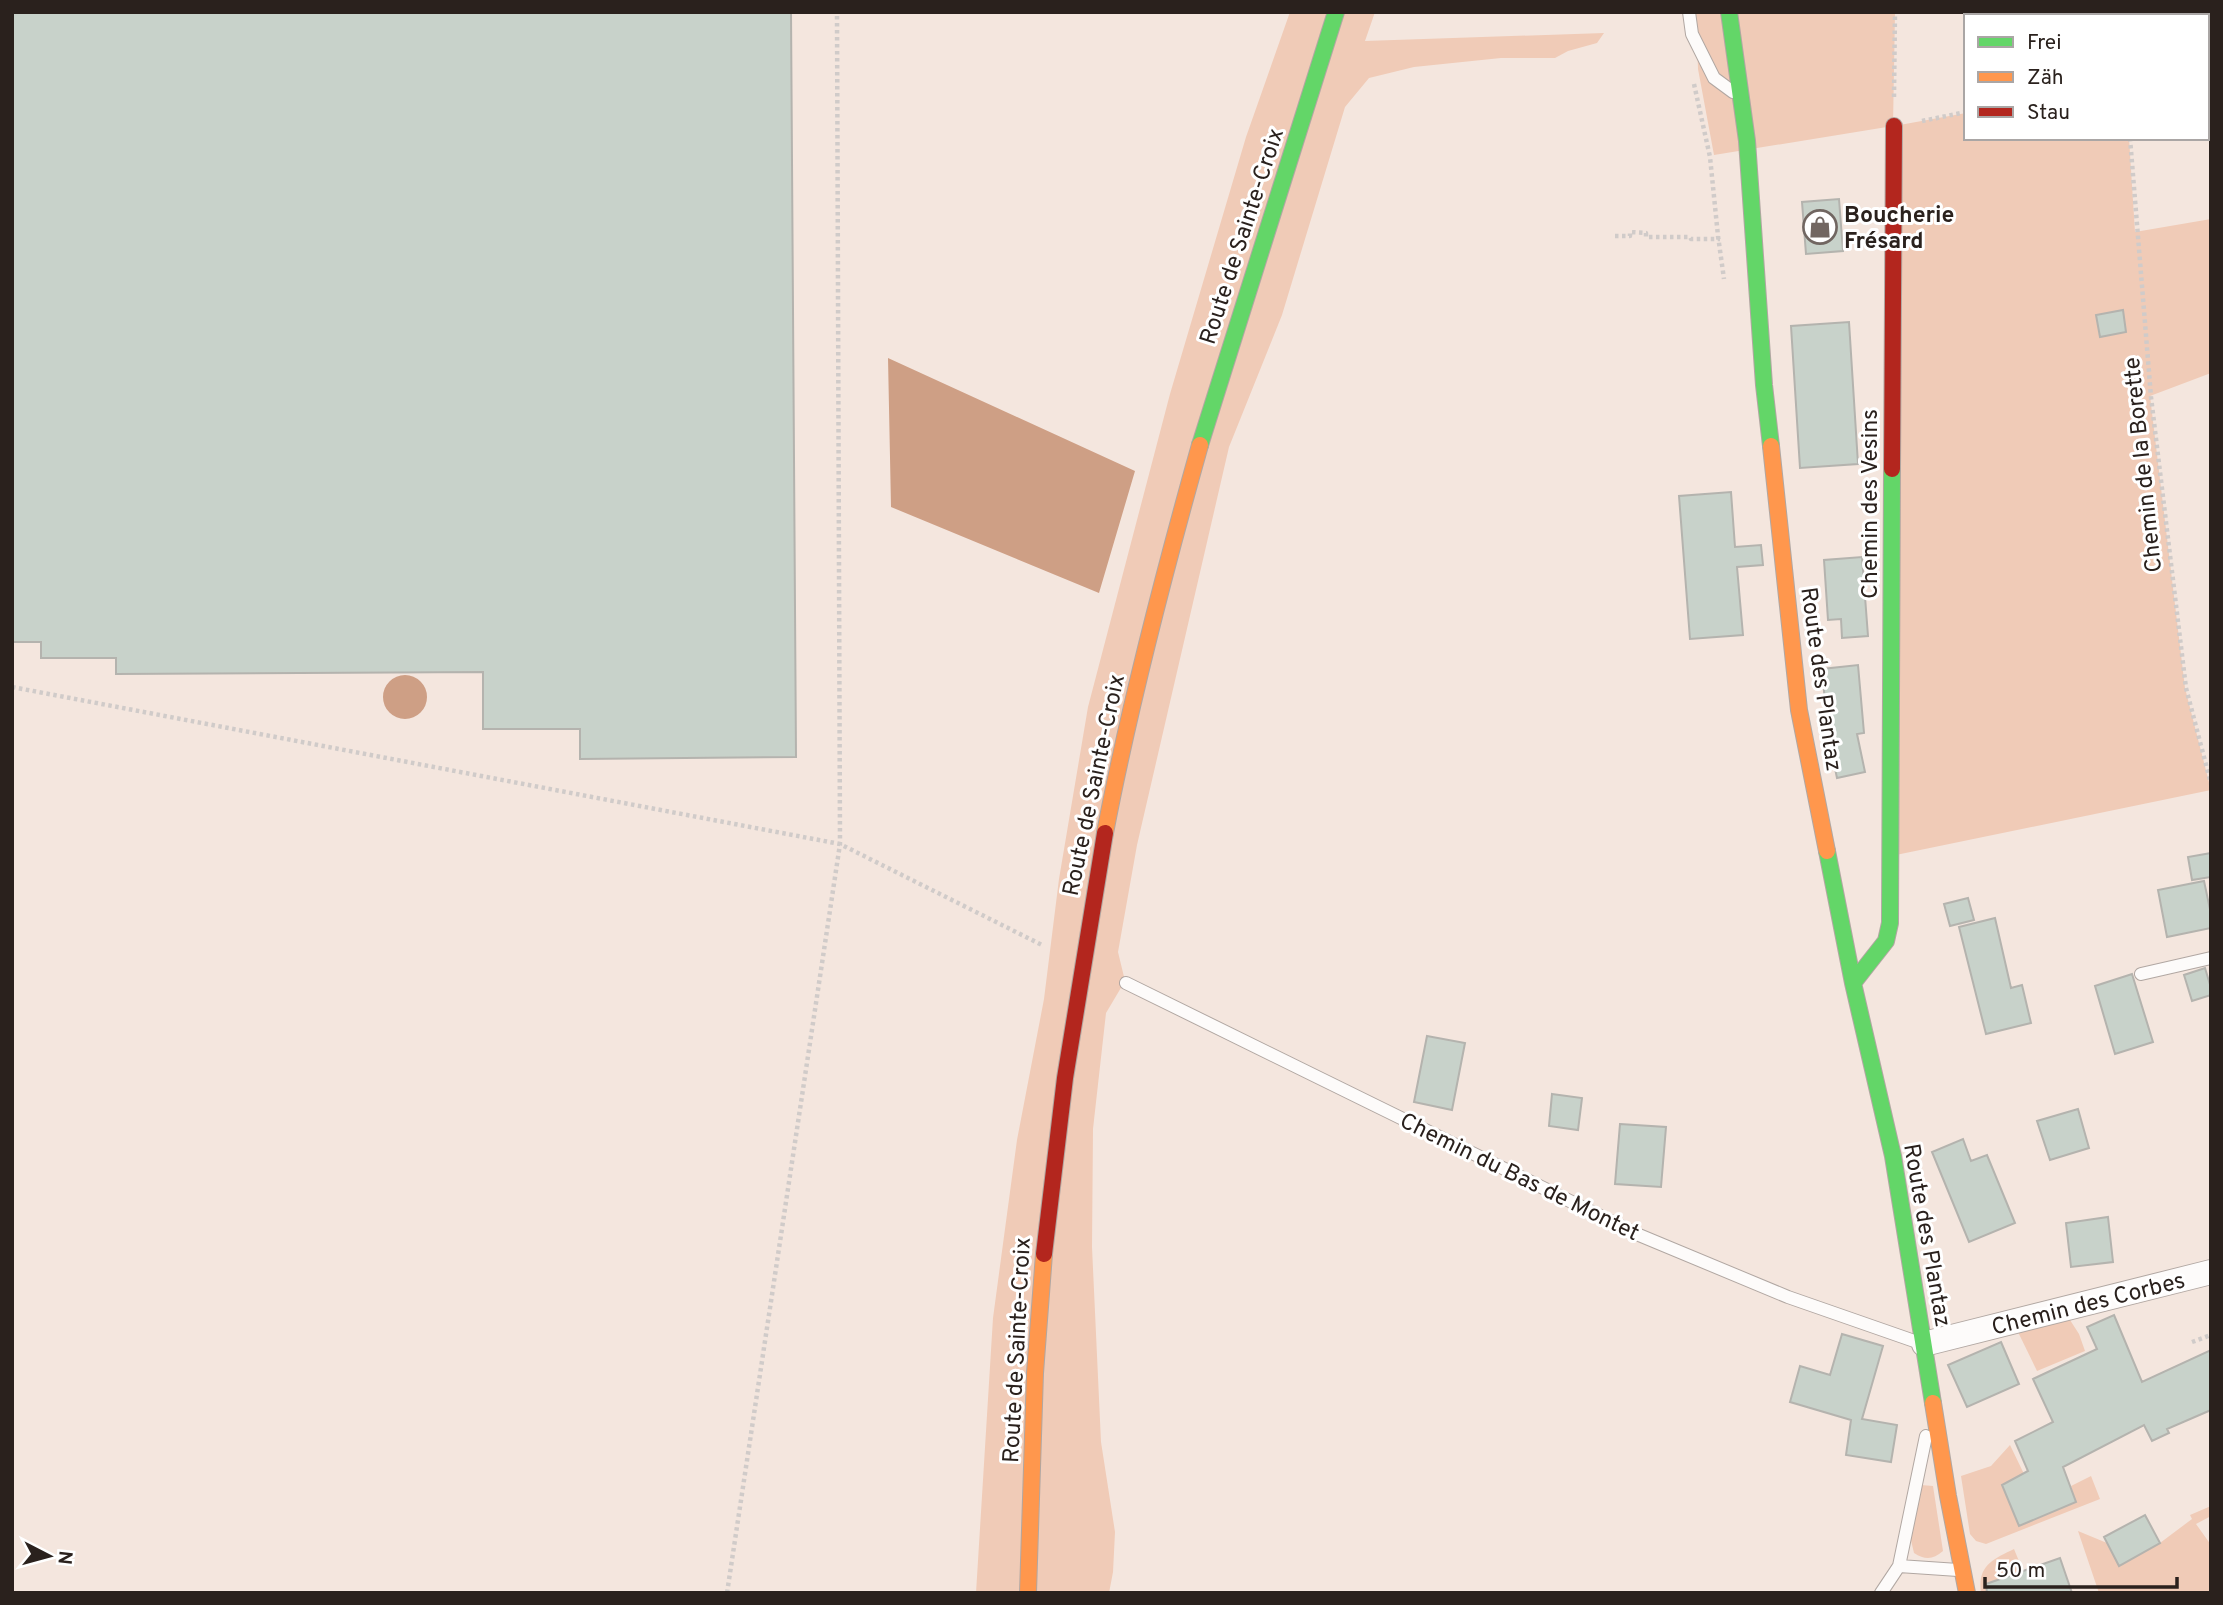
<svg xmlns="http://www.w3.org/2000/svg" width="2223" height="1605" viewBox="0 0 2223 1605" font-family="Overpass,sans-serif">
	<style>
		.green { fill: #f0cbb7 }
		.water { fill: #ce9f85 }
		.building { fill: #c8d2ca; stroke: #b4b3ae; stroke-width: 2 }
		.lines { fill: none; stroke-linecap: round; stroke-linejoin: round }
		.lane-casing { stroke: #b1a7a2; stroke-width: 14 }
		.street-casing { stroke: #b1a7a2; stroke-width: 26 }
		.fast-casing { stroke: #b1a7a2; stroke-width: 18 }
		.slow-casing { stroke: #b1a7a2; stroke-width: 18 }
		.jam-casing { stroke: #b1a7a2; stroke-width: 18 }
		.path { stroke: #d0cbc9; stroke-width: 4.5; stroke-dasharray: 3.5 3.5; stroke-linecap: butt }
		.lane { stroke: #fdfbfa; stroke-width: 12 }
		.street { stroke: #fdfbfa; stroke-width: 24 }
		.fast { stroke: #63d668; stroke-width: 16 }
		.slow { stroke: #ff974d; stroke-width: 16 }
		.jam { stroke: #b3261e; stroke-width: 16 }
		.labels { text-anchor: middle; stroke-width: 6; stroke-linejoin: round; paint-order: stroke }
		.poi-label { font-size: 23px; font-weight: bold; fill: #2a211d; stroke: #fff; text-anchor: start }
		.street-label { font-size: 23px; fill: #2a211d; stroke: #fff }
	</style>
	<rect width="100%" height="100%" fill="#f4e6de"/>
	<path class="green" d="M1290,12H1375L1365,41L1604,33L1597,43L1568,51L1555,58H1501L1414,67L1369,78L1345,107L1282,315L1229,447L1137,845L1118,952L1125,981L1106,1013L1093,1129L1092,1247L1101,1442L1115,1532L1113,1572L1109,1593H976L993,1318L1017,1140L1044,999L1059,879L1088,707L1170,394L1246,137Z
		M1696,12H1895L1893,126L1714,155L1698,69Z
		M1966,113V138H2129L2135,232L2211,219V373L2150,396L2185,688L2211,790L1891,856L1894,126Z
		M2070,1320L2079,1334L2085,1351L2037,1371L2018,1332Z
		M2010,1445L2024,1474L2002,1486L2020,1526L2076,1502L2071,1486L2091,1476L2100,1499L1986,1544L1976,1541L1970,1534L1961,1476L1991,1466Z
		M1921,1485L1933,1486L1943,1551C1933,1560 1925,1560 1914,1553L1910,1536Z
		M2211,1506V1516L2196,1524L2211,1545V1593H2099L2078,1531L2107,1543L2120,1565L2160,1543L2192,1519L2190,1515Z
		M2014,1549L2023,1571L2008,1593H1981C1977,1566 1993,1559 2014,1549Z"/>
	<path class="water" d="M888,358L1135,471L1099,593L891,507Z
		M383 697a22 22 0 1 1 44 0a22 22 0 1 1-44 0Z"/>
	<path class="building" d="M12,12H791L796,757L580,759V729H483V672L116,674V658H41V642H12Z
		M1839,199L1843,251L1806,254L1802,202Z
		M2123,310L2126,332L2100,337L2096,315Z
		M1849,322L1858,464L1800,468L1791,326Z
		M1731,492L1735,547L1761,545L1763,565L1737,567L1743,635L1690,639L1679,496Z
		M1862,557L1868,636L1842,638L1841,619L1828,620L1824,560Z
		M1858,665L1864,733L1857,734L1865,772L1837,778L1828,735L1822,669Z
		M2211,853V877L2192,880L2188,857Z
		M2204,881L2211,914V928L2167,937L2158,890Z
		M1968,898L1974,920L1950,926L1944,904Z
		M1995,918L2011,988L2022,985L2031,1023L1986,1034L1959,927Z
		M2205,968L2211,988V995L2192,1001L2184,975Z
		M2132,974L2153,1042L2115,1054L2095,986Z
		M1427,1036L1465,1043L1452,1110L1414,1102Z
		M1552,1094L1582,1098L1578,1130L1549,1126Z
		M2078,1109L2089,1148L2050,1160L2037,1121Z
		M1620,1124L1666,1127L1661,1187L1615,1184Z
		M1963,1139L1971,1161L1987,1155L2015,1223L1969,1242L1932,1152Z
		M2108,1217L2113,1262L2071,1267L2066,1223Z
		M2114,1315L2142,1382L2211,1350V1410L2167,1429L2169,1433L2152,1441L2144,1425L2063,1467L2076,1502L2019,1526L2002,1485L2028,1471L2015,1441L2053,1422L2033,1379L2097,1349L2087,1327Z
		M1842,1334L1883,1346L1862,1419L1897,1425L1891,1462L1846,1455L1851,1420L1790,1402L1800,1366L1830,1375Z
		M2001,1342L2019,1384L1967,1407L1948,1365Z
		M2145,1515L2160,1543L2119,1566L2104,1537Z
		M2060,1558L2072,1593H1987L1986,1584Z"/>
	<g class="lines">
		<g class="lane-casing">
			<path id="lane" d="M1689,12L1692,34L1714,78L1733,92
				M2141,974L2211,958
				M1126,983L1639,1235L1788,1297L1920,1343
				M1899,1566L1926,1436
				M1881,1593L1899,1566L1958,1570"/>
		</g>
		<g class="street-casing">
			<path id="street" d="M1924,1344L2211,1272"/>
		</g>
		<g class="fast-casing">
			<path id="fast" d="M1729,12L1747,141L1764,385L1771,446
				M1200,445L1336,12
				M1827,851L1853,983L1893,1156L1933,1403
				M1853,983L1886,941L1890,923L1892,469"/>
		</g>
		<g class="slow-casing">
			<path id="slow" d="M1771,446L1799,710L1827,851
				M1105,833C1130,702 1164,573 1200,445
				M1933,1403L1948,1496L1967,1593
				M1028,1593L1035,1373L1044,1254"/>
		</g>
		<g class="jam-casing">
			<path id="jam" d="M1892,469L1894,126
				M1044,1254L1065,1078L1105,833"/>
		</g>
		<path class="path" d="M2207,44L2211,43
			M1694,84L1710,157L1718,236L1724,279
			M1894,97L1895,12
			M1922,121L1966,112
			M2130,138L2151,397L2186,688L2211,784
			M1615,236H1630V232L1646,233V237H1690L1691,239H1720
			M12,687L840,844L1042,945
			M2192,1342L2211,1335
			M727,1593L840,844L837,12"/>
		<use href="#lane" class="lane"/>
		<use href="#street" class="street"/>
		<use href="#fast" class="fast"/>
		<use href="#slow" class="slow"/>
		<use href="#jam" class="jam"/>
	</g>
	<defs>
		<g id="shop-ring" transform="scale(1.75)"><circle r="9.5" fill="#fff" stroke="#716661" stroke-width="1.5"/><path d="M-5-2.5h2.3a2.7 3.5 0 0 1 5.4 0H5L5.5 6h-11ZM-1.5-2.5h3a1.5 2.3 0 0 0-3 0Z" fill="#716661"/></g>
	</defs>
	<g fill-rule="evenodd">
		<use href="#shop-ring" x="1820" y="227"/>
	</g>
	<g class="labels">
		<g class="poi-label">
			<text x="1844" y="222">Boucherie<tspan x="1844" dy="26">Frésard</tspan></text>
		</g>
		<g class="street-label">
			<text transform="translate(1241 236) rotate(-72)" y="8">Route de Sainte-Croix</text>
			<text transform="translate(2142 465) rotate(-96)" y="8">Chemin de la Borette</text>
			<text transform="translate(1869 504) rotate(-90)" y="8">Chemin des Vesins</text>
			<text transform="translate(1822 679) rotate(82)" y="8">Route des Plantaz</text>
			<text transform="translate(1093 785) rotate(-78)" y="8">Route de Sainte-Croix</text>
			<text transform="translate(1520 1176) rotate(26)" y="8">Chemin du Bas de Montet</text>
			<text transform="translate(1928 1235) rotate(80)" y="8">Route des Plantaz</text>
			<text transform="translate(2088 1303) rotate(-14)" y="8">Chemin des Corbes</text>
			<text transform="translate(1016 1350) rotate(-87)" y="8">Route de Sainte-Croix</text>
		</g>
	</g>
	<rect width="2223" height="1605" fill="none" stroke="#2a211d" stroke-width="28"/>
	<rect x="1964" y="14" width="245" height="126" fill="#ffffff" stroke="#aaa6a5" stroke-width="2"/>
	<rect x="1978" y="37" width="35" height="10" fill="#63d668" stroke="#aaa6a5" stroke-width="2"/>
	<text x="2027" y="49" font-size="21" fill="#2a211d">Frei</text>
	<rect x="1978" y="72" width="35" height="10" fill="#ff974d" stroke="#aaa6a5" stroke-width="2"/>
	<text x="2027" y="84" font-size="21" fill="#2a211d">Zäh</text>
	<rect x="1978" y="107" width="35" height="10" fill="#b3261e" stroke="#aaa6a5" stroke-width="2"/>
	<text x="2027" y="119" font-size="21" fill="#2a211d">Stau</text>
	<g transform="translate(49 1556) rotate(96)" stroke="#ffffff" stroke-width="5" paint-order="stroke">
	<path d="M0-5L12 26L0 18L-12 26Z" fill="#2a211d"/>
	<text y="-10" font-size="19" font-weight="bold" text-anchor="middle" fill="#2a211d">N</text>
	</g>
	<path d="M1985 1577v10h192v-10" fill="none" stroke="#2a211d" stroke-width="3.5"/>
	<text x="1996" y="1577" font-size="21" fill="#2a211d" stroke="#ffffff" stroke-width="5" paint-order="stroke">50 m</text>
</svg>
